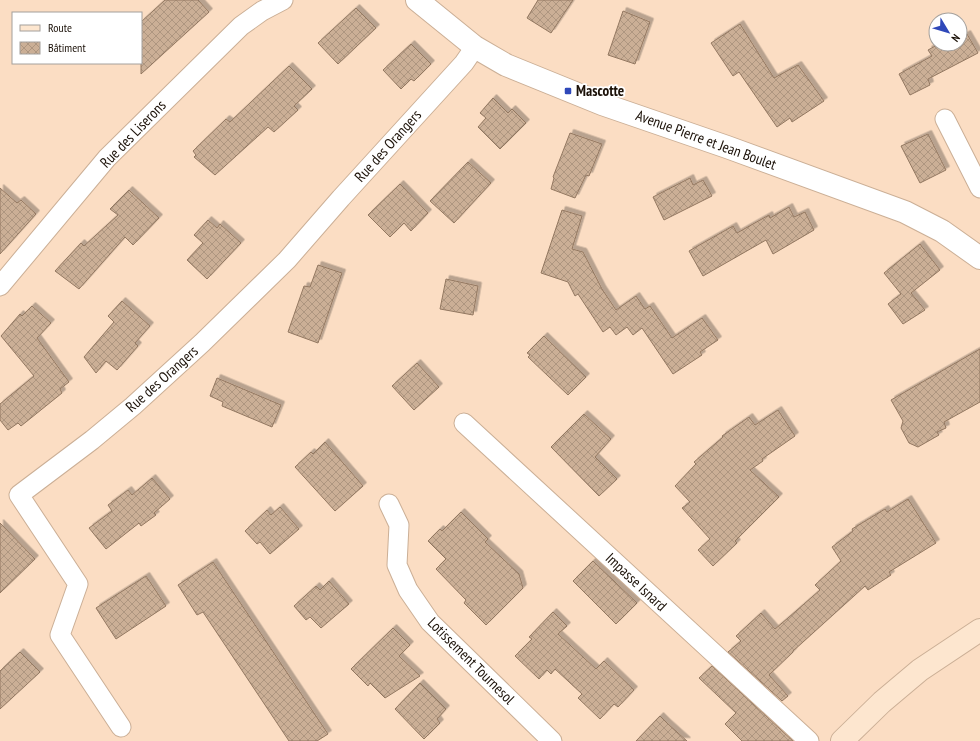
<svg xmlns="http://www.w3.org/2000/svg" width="980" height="741" viewBox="0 0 980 741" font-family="'PT Sans Narrow',sans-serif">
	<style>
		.building { fill: url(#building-cross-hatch); stroke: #937861; filter: url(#shadow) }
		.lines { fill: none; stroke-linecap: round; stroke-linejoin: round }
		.minor-casing { stroke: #cbaf96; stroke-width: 21 }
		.tertiary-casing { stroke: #cbaf96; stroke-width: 24 }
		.secondary-casing { stroke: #cbaf96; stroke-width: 24 }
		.minor { stroke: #fff; stroke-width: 19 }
		.tertiary { stroke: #fff; stroke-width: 22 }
		.secondary { stroke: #fde6cf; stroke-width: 22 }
		.poi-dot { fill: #2f48b9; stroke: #fff; stroke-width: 1.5 }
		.labels { text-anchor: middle; stroke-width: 3.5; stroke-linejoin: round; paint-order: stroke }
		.poi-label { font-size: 15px; font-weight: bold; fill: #1b1108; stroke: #fff; text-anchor: start }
		.street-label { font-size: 15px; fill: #1b1108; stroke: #fff }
	</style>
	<defs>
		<pattern id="building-cross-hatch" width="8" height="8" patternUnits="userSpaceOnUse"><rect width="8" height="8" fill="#cbaf96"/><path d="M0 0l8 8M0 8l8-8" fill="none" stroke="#ae9680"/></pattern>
		<filter id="shadow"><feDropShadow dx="3.5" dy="-3.5" stdDeviation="0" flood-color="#0004"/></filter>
	</defs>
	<rect width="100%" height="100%" fill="#fbddc3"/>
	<path class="building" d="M165,0H198L209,12L141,74V22Z
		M538,0H573L551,33L527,18Z
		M356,8L376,28L338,64L318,43Z
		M623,11L650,22L635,64L608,55Z
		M740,24L774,78L798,65L824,101L792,122L790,118L777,127L739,72L733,76L711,43Z
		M967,34L978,53L928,79L930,85L910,95L899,74L932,56L928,50L939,44H960V38Z
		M411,44L431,64L414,81L411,79L401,89L383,70Z
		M289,66L312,89L294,106L298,110L274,132L268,127L215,175L194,157L196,155L193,151L226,119L230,122Z
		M493,98L508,113L512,109L526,123L500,149L478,127L486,118L480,113Z
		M570,133L602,144L589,176L586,175L575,198L551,189L554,178L553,177Z
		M928,134L946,170L920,183L901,146Z
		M468,162L491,183L454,223L430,201Z
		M690,178L693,185L703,180L712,196L664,220L653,197Z
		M400,184L428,213L411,231L404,223L390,237L368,215Z
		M0,188L17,203L21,200L36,214L0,254Z
		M129,190L159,218L133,245L125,237L79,289L55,271L81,243L84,246L118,215L110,209Z
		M789,207L794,217L805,212L814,230L773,254L766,240L703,276L689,251L733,226L737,233L769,215L770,218Z
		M562,210L582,216L572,249L583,252L602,289L616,310L636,296L645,309L650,306L672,338L702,318L718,340L700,352L702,355L673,374L642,328L633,335L627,327L616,335L610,327L603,332L578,294L575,296L568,282L541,273Z
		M208,220L217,228L220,224L241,243L207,279L187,260L203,243L194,235Z
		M920,244L940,270L911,293L925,310L903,324L888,304L901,294L884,273Z
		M318,265L342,273L318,343L288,332L304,286L310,287Z
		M446,279L478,286L473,315L440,309Z
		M122,301L150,326L135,343L138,346L117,370L106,361L96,373L84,357L114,322L108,316Z
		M32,306L51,323L37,338L69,382L60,389L62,393L21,426L18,423L8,430L0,420V404L34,376L1,336L20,314L22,316Z
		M544,336L586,377L568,395L528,357L530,355L527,353Z
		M980,349V402L944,422L946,428L937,432L939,435L918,447L909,443L901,428L903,421L891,400Z
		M417,363L439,387L414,410L392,386Z
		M217,378L281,405L272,427L222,406L223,402L210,396Z
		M778,410L795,436L762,459L763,461L750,470L779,497L735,541L737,543L713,566L698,550L710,539L682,508L690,502L675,486L696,464L694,462L723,437L722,436L749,417L755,425Z
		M584,414L611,439L595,457L617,479L599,496L551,447Z
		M325,442L363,486L335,511L295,467L311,452L313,454Z
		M152,478L170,499L154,513L156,515L141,526L139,523L106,549L89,528L112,511L108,505L128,490L132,495Z
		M908,499L936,543L889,572L891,575L868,590L865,586L793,651V652L769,675L788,696L782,701L728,652L741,641L736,636L761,613L775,629L788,618L820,590L815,585L841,561L832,547L853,531L852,529L885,509L887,512Z
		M280,507L299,529L270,554L260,542L257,544L245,531L267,510L271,515Z
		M461,512L488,539L485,542L519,574L523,588L486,625L464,603L466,600L436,569L446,559L428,541L440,529L442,531Z
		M0,523L35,559L0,593Z
		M593,561L637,603L616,624L573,581Z
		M213,562L328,734L317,741H289L203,612L197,615L178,585Z
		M146,576L166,606L116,639L96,608Z
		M329,581L349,604L321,628L310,617L306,620L294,606L316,586L320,590Z
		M553,612L567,626L558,634L596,669L604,661L634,690L618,707L614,704L600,719L578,698L582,694L555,669L551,674L547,670L539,679L515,656L532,639L529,637Z
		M393,628L410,645L399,656L420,676L385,698L370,683L368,686L351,669Z
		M20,652L40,672L0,709V671Z
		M712,666L793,741H742L725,724L736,713L699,678Z
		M420,683L446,709L437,719L440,723L424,739L395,709Z
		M660,716L667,723L687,741H636Z"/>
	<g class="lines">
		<g class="minor-casing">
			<path id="minor" d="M945,119L980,188
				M0,286L107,158L241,26L262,11L283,0
				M464,423L809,741
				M389,504L399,525L397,565L408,590L430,622L552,741
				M121,727L60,635L78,584L19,495L92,440L133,406L202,343L287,260L341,198L464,63L475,47"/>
		</g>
		<g class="tertiary-casing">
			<path id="tertiary" d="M417,0L475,47L506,65L602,104L727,147L905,212L942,231L980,258"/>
		</g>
		<g class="secondary-casing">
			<path id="secondary" d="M842,741L882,702L920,670L980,630"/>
		</g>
		<use href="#minor" class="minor"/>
		<use href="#tertiary" class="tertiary"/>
		<use href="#secondary" class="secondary"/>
	</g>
	<rect class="poi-dot" x="564" y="87" width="8" height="8" rx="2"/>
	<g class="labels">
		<g class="poi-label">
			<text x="576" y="96">Mascotte</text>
		</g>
		<g class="street-label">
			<text transform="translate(133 134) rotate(-46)" y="5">Rue des Liserons</text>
			<text transform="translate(706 140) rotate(20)" y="5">Avenue Pierre et Jean Boulet</text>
			<text transform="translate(388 146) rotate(-48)" y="5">Rue des Orangers</text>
			<text transform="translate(162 379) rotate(-42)" y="5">Rue des Orangers</text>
			<text transform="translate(636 582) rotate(43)" y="5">Impasse Isnard</text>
			<text transform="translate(471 661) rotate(45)" y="5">Lotissement Tournesol</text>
		</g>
	</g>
	<rect x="12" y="12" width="130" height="52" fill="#ffffff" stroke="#a4a09c"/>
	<rect x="20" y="25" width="20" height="6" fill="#fde6cf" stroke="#a4a09c"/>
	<text x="48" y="32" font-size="12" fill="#1b1108">Route</text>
	<rect x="20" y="42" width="20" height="12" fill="url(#building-cross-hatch)" stroke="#a4a09c"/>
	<text x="48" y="52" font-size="12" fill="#1b1108">Bâtiment</text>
	<g transform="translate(948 32) rotate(128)"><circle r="19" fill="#ffffff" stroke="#a4a09c"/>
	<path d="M0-3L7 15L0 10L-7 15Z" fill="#2f48b9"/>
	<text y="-6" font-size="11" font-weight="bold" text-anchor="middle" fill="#1b1108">N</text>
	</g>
</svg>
